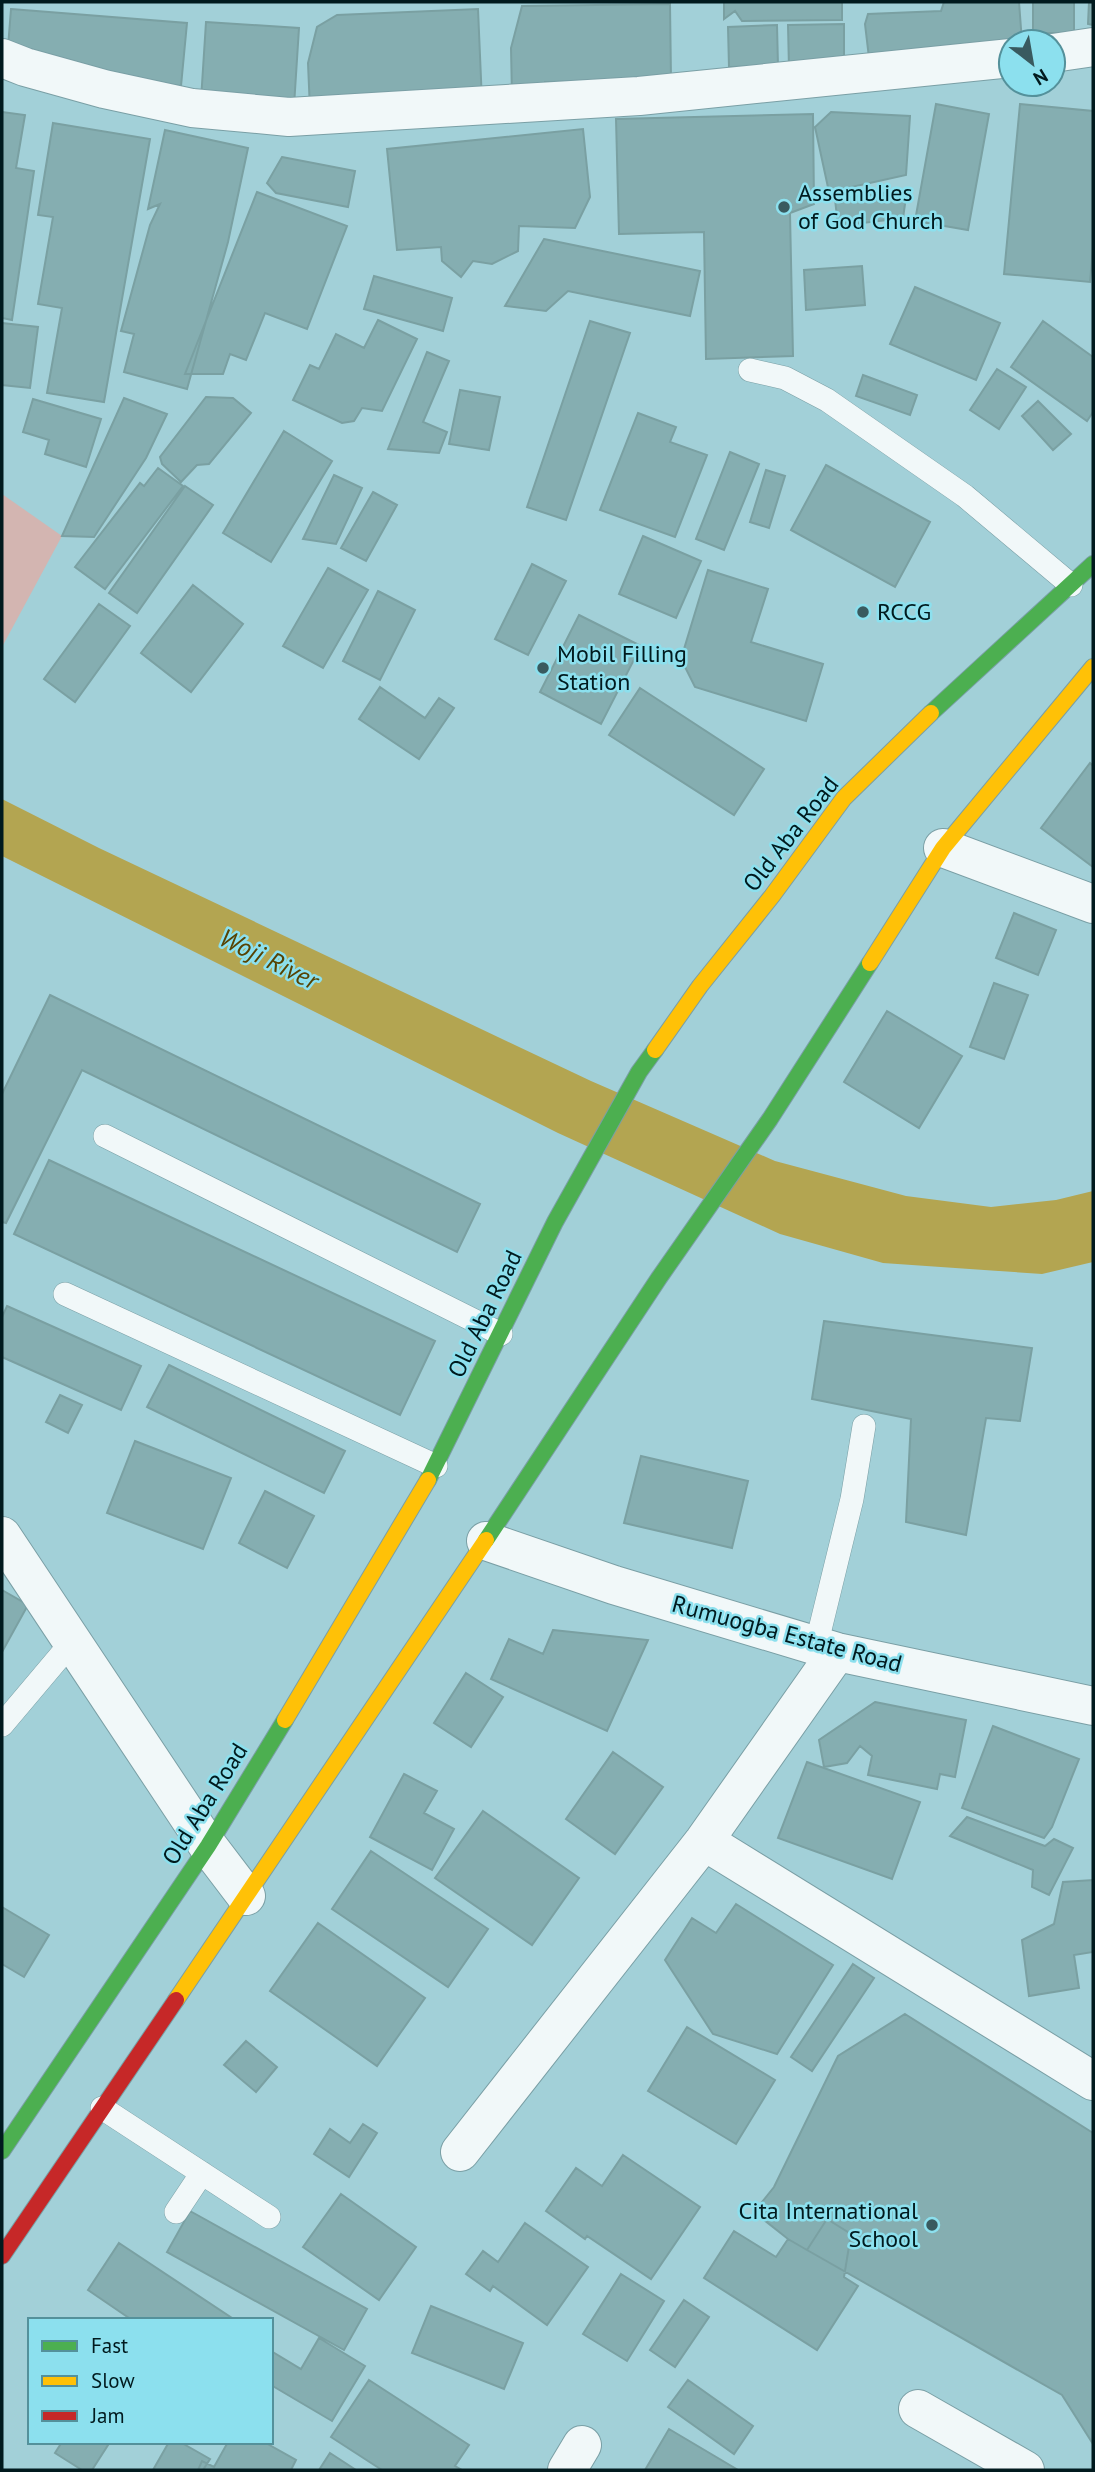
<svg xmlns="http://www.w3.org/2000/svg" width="1095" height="2472" viewBox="0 0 1095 2472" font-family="'PT Sans',sans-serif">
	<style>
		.green { fill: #d3b5b1 }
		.water { fill: #b3a551 }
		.building { fill: #85aeb1; stroke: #7aa0a2; stroke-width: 2 }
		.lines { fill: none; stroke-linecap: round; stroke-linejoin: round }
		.lane-casing { stroke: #7a9fa5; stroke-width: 24 }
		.street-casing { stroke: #7a9fa5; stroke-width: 40 }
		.fast-casing { stroke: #7a9fa5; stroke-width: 18 }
		.slow-casing { stroke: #7a9fa5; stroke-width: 18 }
		.jam-casing { stroke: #7a9fa5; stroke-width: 18 }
		.lane { stroke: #f1f8f9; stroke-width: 23 }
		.street { stroke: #f1f8f9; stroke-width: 38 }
		.fast { stroke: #4caf50; stroke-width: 16 }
		.slow { stroke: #ffc107; stroke-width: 16 }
		.jam { stroke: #c62828; stroke-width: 16 }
		.poi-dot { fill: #395a5f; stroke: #8ce0ee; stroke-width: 2.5 }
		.labels { text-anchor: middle; stroke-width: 5; stroke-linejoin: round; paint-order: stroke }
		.poi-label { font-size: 24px; fill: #011a1e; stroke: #8ce0ee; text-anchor: start }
		.street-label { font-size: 24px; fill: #011a1e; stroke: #8ce0ee }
		.water-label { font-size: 26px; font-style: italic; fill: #574303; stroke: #8ce0ee }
	</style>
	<rect width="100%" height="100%" fill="#a2d0d8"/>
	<path class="green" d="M2,494L62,536L2,647Z"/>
	<path class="water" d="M2,799L99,848L591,1081L775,1161L906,1196L991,1207L1056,1200L1093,1191V1262L1042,1274L883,1263L780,1234L558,1133L2,856Z"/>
	<path class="building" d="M724,2H842V20L742,21L735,11L724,19Z
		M944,2H1019L1022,42H1011L870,66L865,24L868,14L941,11Z
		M1033,2H1074V33H1033Z
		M1089,2H1093V25L1088,24Z
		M670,4L671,80L545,82V95L512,96L511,48L522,6Z
		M11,9L187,23L181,86L6,73Z
		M478,9L482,102L310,110L308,63L317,27L337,15Z
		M206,22L299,28L294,106L201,100Z
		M844,24V67L789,68L788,25Z
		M777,25L778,66L729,67L728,27Z
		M936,104L989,114L968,230L915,221Z
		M1020,104L1093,111V247L1090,282L1004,274Z
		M2,112L25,115L16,168L34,171L12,320L2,318Z
		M831,112L910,116L906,175L829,192L815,127Z
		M813,114L814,204L790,213L793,356L706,359L704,232L619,234L616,119Z
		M53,123L150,139L104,402L47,393L62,308L38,304L53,217L38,215Z
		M583,129L590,197L575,228L519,226L518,251L492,264L473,261L461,277L442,261L441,247L397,250L387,149Z
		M165,130L248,148L228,242L187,389L124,372L134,334L121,331L150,225L160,204L148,209Z
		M282,157L355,171L348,207L276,193L267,183Z
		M907,190L903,218L838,226L835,199Z
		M257,192L347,226L307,329L265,313L246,360L230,354L223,374H185Z
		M544,239L700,271L690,316L568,291L546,311L505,306Z
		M862,266L865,305L806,310L804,270Z
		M374,276L452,298L443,331L364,309Z
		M915,287L1000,323L976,380L890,344Z
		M378,320L417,339L382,411L362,408L354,421L342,423L293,400L310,365L319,369L336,334L364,348Z
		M590,321L630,333L566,520L527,507Z
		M1043,321L1093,357V412L1087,421L1011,367Z
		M2,323L38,327L30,388L2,385Z
		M427,352L449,361L423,422L447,432L439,453L388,449Z
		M997,369L1026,387L999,429L970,410Z
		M863,375L917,395L910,415L856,396Z
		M460,390L500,397L489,450L449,444Z
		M206,397L233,398L251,413L209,464L197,465L181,482L162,464L160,457Z
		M124,398L167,414L146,458L94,537L62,536Z
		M33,399L101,419L86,467L45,454L49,440L23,432Z
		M1038,401L1071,434L1053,450L1022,416Z
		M638,413L676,427L670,442L707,455L675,537L600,510Z
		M284,431L332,461L271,562L223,533Z
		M730,452L759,464L724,550L696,539Z
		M826,465L930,522L895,587L791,530Z
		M158,468L183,486L105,589L75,567L140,483L144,486Z
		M766,470L785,476L769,528L750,522Z
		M334,475L362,488L336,544L303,539Z
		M185,486L213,505L137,613L109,593Z
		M373,492L397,505L366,561L341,548Z
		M643,536L701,561L676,618L619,594Z
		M532,564L566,581L528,655L495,639Z
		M328,568L368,590L323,668L283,646Z
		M708,570L768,589L751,642L823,664L806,721L695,687L681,659Z
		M193,585L243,624L191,692L141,653Z
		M378,591L415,610L380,680L343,661Z
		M99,604L130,626L75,702L44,679Z
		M579,615L641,646L601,724L540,692Z
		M380,687L425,718L439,698L454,708L419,759L359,719Z
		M640,688L764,769L734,815L609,735Z
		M1090,763L1093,766V867L1041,828Z
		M1014,913L1056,930L1038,975L996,958Z
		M994,983L1028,995L1004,1059L970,1047Z
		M50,995L480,1204L457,1252L82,1070L6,1223L2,1222V1094Z
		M887,1011L962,1056L919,1128L844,1082Z
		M49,1160L435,1341L400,1415L14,1234Z
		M7,1306L141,1366L121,1410L2,1357V1317Z
		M824,1321L1032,1348L1020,1421L986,1418L966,1535L906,1522L911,1419L812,1399Z
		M169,1365L345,1451L324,1493L147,1407Z
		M60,1395L82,1405L68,1433L46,1422Z
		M135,1441L231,1478L203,1549L107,1513Z
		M641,1456L748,1481L732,1548L624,1523Z
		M265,1491L314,1516L287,1568L239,1543Z
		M2,1590L28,1605L2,1652Z
		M553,1630L648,1640L607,1731L491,1679L509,1639L543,1654Z
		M466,1673L503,1697L471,1747L434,1723Z
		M875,1702L966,1720L955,1777L940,1774L937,1789L868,1775L872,1756L860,1746L847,1763L824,1767L819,1740Z
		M993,1726L1079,1759L1052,1827L1044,1838L962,1808Z
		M613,1752L663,1787L615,1854L566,1819Z
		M807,1762L920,1802L892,1879L778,1838Z
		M404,1774L437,1791L424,1813L454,1829L432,1870L370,1837Z
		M483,1811L579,1878L532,1945L435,1878Z
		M967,1817L1045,1846L1054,1839L1073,1848L1049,1895L1032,1887L1033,1870L950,1836Z
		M371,1851L488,1929L448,1987L332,1909Z
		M1093,1880V1952L1074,1955L1079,1988L1029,1996L1022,1940L1054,1924L1063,1882Z
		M736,1904L833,1965L777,2054L713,2034L665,1960L692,1918L716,1933Z
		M2,1907L49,1935L24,1977L2,1964Z
		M318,1923L425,1998L377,2066L270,1991Z
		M853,1964L874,1978L812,2071L791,2057Z
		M905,2014L1093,2133V2444L1062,2395L807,2250L788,2239L754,2212L774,2187L838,2056Z
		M687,2027L775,2080L736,2144L648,2091Z
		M246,2041L277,2067L256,2092L224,2065Z
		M363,2124L377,2133L349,2177L314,2154L330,2129L350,2143Z
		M623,2155L700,2207L651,2279L587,2236L585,2239L546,2211L576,2168L602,2186Z
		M341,2194L416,2247L379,2300L303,2247Z
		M190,2211L367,2309L344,2350L167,2252Z
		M827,2219L851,2234L844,2277L858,2286L817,2350L704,2278L734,2231L776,2257L788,2239L807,2250Z
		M525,2223L588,2267L547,2325L493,2286L490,2291L466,2274L483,2251L498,2262Z
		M119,2243L235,2320H132L88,2290Z
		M621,2274L664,2301L627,2361L583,2334Z
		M684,2300L709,2317L675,2367L650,2350Z
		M431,2306L523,2343L504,2389L412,2353Z
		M319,2338L365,2366L332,2421L271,2385V2351L301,2369Z
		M369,2380L469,2445L455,2466L462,2470H382L331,2437Z
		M688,2380L753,2426L734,2454L668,2407Z
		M669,2429L738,2470H645Z
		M62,2442H110L92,2470H82L55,2453Z
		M169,2442H180L210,2459L203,2470H153Z
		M228,2442H264L296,2460L291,2470H198L202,2461L214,2467Z
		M330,2453L356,2470H319Z"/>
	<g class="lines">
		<g class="lane-casing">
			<path id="lane" d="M750,370L785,378L827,400L965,496L1071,585
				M105,1136L501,1334
				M65,1294L436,1466
				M816,1646L852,1499L864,1426
				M2,1725L72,1642
				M102,2108L269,2217
				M176,2212L202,2173"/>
		</g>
		<g class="street-casing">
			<path id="street" d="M1053,53L1093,47
				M2,58L25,67L104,89L192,108L289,117L639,96L1011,58
				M943,848L1093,904
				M2,1536L208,1846L246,1896
				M486,1541L614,1585L837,1652L1093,1706
				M704,1841L1093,2081
				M460,2152L704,1841L837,1652
				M918,2409L1025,2470
				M567,2470L582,2445"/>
		</g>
		<g class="fast-casing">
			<path id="fast" d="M931,713L1093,564
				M428,1480L555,1222L639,1072L655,1050
				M486,1540L659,1278L770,1119L870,963
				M2,2151L208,1846L285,1720"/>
		</g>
		<g class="slow-casing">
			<path id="slow" d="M870,963L943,848L1093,667
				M655,1050L700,986L772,896L844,798L931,713
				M285,1720L428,1480
				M176,2000L486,1540"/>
		</g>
		<g class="jam-casing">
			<path id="jam" d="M2,2256L176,2000"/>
		</g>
		<use href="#lane" class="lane"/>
		<use href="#street" class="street"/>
		<use href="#fast" class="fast"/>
		<use href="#slow" class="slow"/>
		<use href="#jam" class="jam"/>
	</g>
	<g class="poi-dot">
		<circle cx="784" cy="207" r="7"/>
		<circle cx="863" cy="612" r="7"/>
		<circle cx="543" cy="668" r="7"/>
		<circle cx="932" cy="2225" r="7"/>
	</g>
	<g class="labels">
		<g class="poi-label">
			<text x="798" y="201">Assemblies<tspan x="798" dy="28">of God Church</tspan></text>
			<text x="877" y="620">RCCG</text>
			<text x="557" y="662">Mobil Filling<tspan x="557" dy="28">Station</tspan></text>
			<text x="918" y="2219" text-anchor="end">Cita International<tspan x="918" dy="28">School</tspan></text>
		</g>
		<g class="street-label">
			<text transform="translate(791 834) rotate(-52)" y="8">Old Aba Road</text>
			<text transform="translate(485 1314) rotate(-64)" y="8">Old Aba Road</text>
			<text transform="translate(787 1634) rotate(15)" y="8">Rumuogba Estate Road</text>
			<text transform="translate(205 1804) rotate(-58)" y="8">Old Aba Road</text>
		</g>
		<g class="water-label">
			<text transform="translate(269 959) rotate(26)" y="9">Woji River</text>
		</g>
	</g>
	<rect width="1095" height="2472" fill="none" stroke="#011a1e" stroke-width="7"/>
	<rect x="28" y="2318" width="245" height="126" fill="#8ce0ee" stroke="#54919b" stroke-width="2"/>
	<rect x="42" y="2341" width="35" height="10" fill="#4caf50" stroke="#54919b" stroke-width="2"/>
	<text x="91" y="2353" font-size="21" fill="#011a1e">Fast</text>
	<rect x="42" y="2376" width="35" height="10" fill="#ffc107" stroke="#54919b" stroke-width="2"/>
	<text x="91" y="2388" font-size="21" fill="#011a1e">Slow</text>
	<rect x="42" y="2411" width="35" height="10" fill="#c62828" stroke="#54919b" stroke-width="2"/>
	<text x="91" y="2423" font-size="21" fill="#011a1e">Jam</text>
	<g transform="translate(1032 63) rotate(149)"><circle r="33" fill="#8ce0ee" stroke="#54919b" stroke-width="2"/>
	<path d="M0-5L12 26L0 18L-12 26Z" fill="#395a5f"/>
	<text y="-10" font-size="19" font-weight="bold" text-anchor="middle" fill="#011a1e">N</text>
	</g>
</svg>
